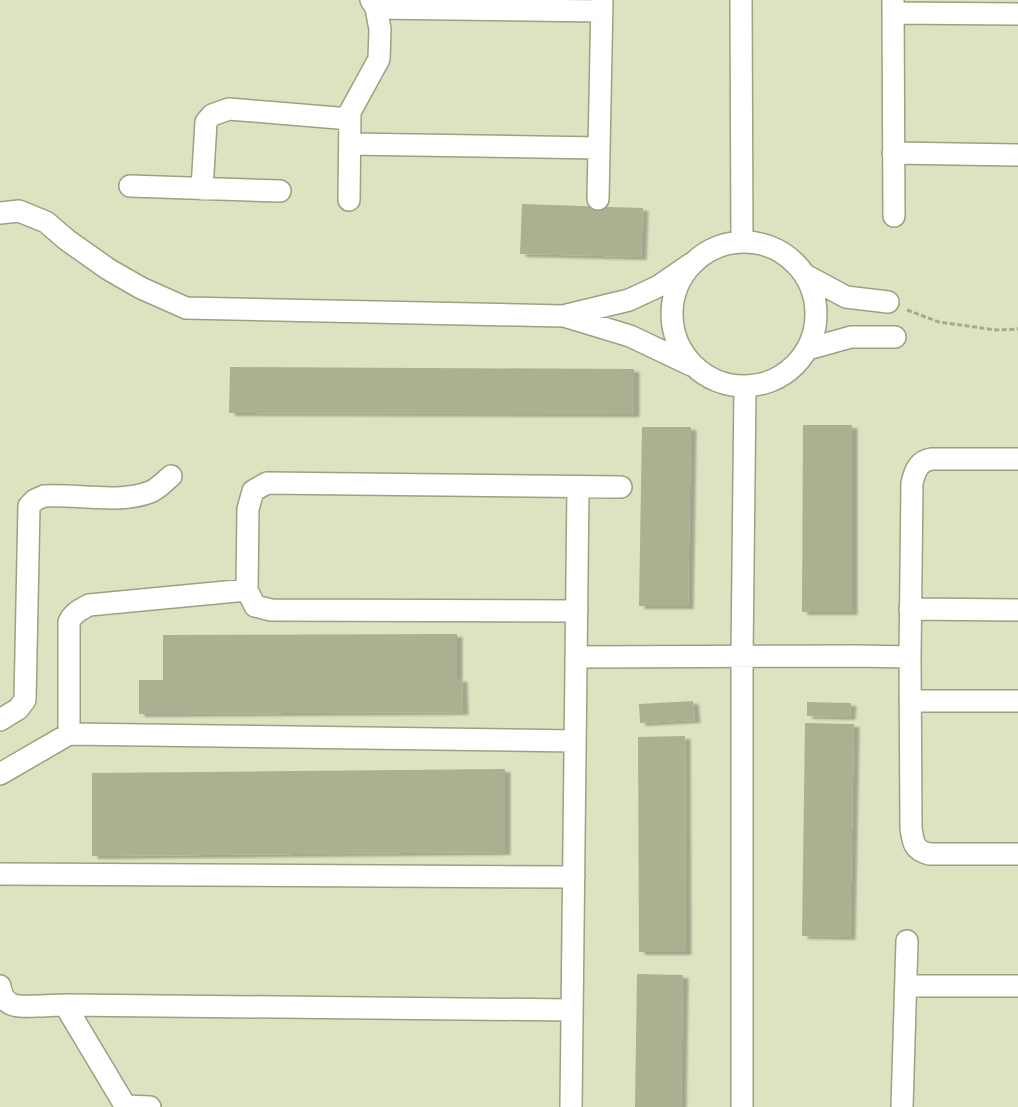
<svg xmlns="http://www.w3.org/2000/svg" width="1018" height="1107" viewBox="0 0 1018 1107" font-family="'Space Grotesk',sans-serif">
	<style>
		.building { fill: #adb090; filter: url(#shadow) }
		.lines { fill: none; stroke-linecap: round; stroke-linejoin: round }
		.minor-casing { stroke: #9da181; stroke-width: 24 }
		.path { stroke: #a6a98d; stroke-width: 3; stroke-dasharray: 5 2.5; stroke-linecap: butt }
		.minor { stroke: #fff; stroke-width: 21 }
	</style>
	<defs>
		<filter id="shadow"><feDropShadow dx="5.5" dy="3" stdDeviation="1" flood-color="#0004"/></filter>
	</defs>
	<rect width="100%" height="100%" fill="#dee2c0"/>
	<path class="building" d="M522,204L643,208L641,257L520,254Z
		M230,367L634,369V414L229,413Z
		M803,425H852V612H802Z
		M642,427H691L688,606H639Z
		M457,634V679H462L463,712L139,714V680H163V635Z
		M693,701L695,720L640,723L639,704Z
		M807,702L851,703L850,717L807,716Z
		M805,723L854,724L850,937L802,936Z
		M685,736L686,952H639L638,737Z
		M505,769V852L92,856V773Z
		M637,974L683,975L681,1107H635Z"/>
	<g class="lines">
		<g class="minor-casing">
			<path id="minor" d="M741,0L742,241
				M893,0L894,216
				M376,8L601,11
				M893,13L1018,14
				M350,144L599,148
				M893,153L1018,155
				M130,186L280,191
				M202,189L206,122L212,115L229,109L350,119
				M598,199L602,0
				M349,200L350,112L379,59L380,29L376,8L371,0
				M0,213L19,211L46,222L67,240L108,269L141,288L186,308L563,316L629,300L659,286L691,264
				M672 314a72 72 0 1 1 144 0a72 72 0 1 1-144 0Z
				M807,276L846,297L888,302
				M564,316L630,336L691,365
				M808,349L851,337H895
				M1018,459H932C918,461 915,471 912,483L910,657L911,828C913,843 914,850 929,854H1018
				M910,609L1018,610
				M577,611L271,610L255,606L247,590L248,509L253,491L267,483L621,487
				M577,657L857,656L910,657
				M910,701H1018
				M0,720L18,709L25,700L29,506L35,500L44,496C77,494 120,504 150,492C158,489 165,481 171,476
				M69,734V622C73,613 80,610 89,605L247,590
				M0,774L69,734L575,741
				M0,874L574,877
				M0,986C3,1008 18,1007 37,1006C46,1006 56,1005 65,1005L126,1107
				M906,986H1018
				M65,1005L572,1010
				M126,1106L150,1107
				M571,1107L578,487
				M742,1107V656L745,387
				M902,1107L907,941"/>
		</g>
		<path class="path" d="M907,310L939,322L996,330L1018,329"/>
		<use href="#minor" class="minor"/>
	</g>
</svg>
